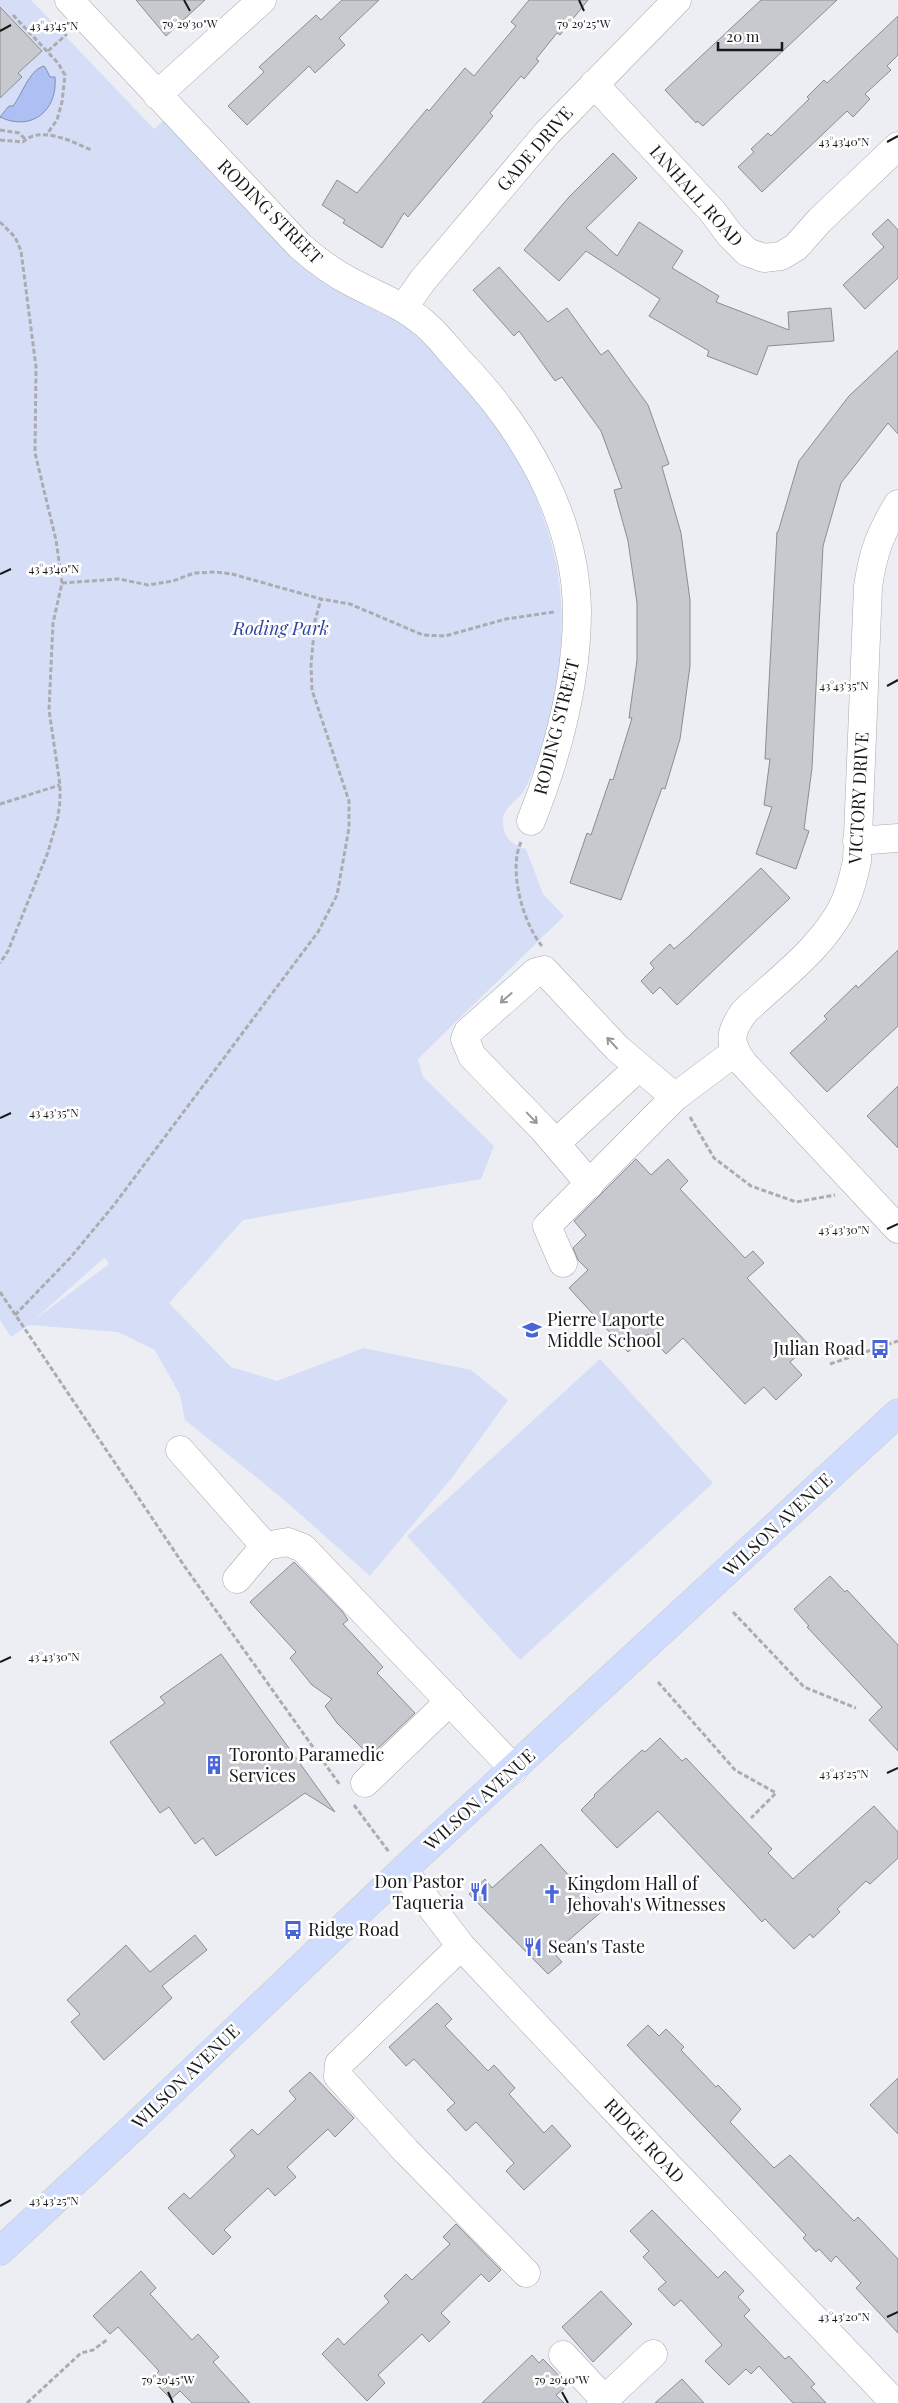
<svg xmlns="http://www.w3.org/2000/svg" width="898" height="2403" viewBox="0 0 898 2403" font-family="'Playfair Display',serif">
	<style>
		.green { fill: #d5def6; fill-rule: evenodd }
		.water { fill: #aec0f3; stroke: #818eb2 }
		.building { fill: #c7c9ce; stroke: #8c8d92 }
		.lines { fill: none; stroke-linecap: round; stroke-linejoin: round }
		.minor-casing { stroke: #a8aaae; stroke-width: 29 }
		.major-casing { stroke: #cccccd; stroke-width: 29 }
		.path { stroke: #abacb0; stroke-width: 3; stroke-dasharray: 5 2.5; stroke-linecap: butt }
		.minor { stroke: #fff; stroke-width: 28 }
		.major { stroke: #d0dcfd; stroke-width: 28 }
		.oneway { stroke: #979898 }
		.ticks { fill: none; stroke: #18191a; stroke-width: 2 }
		.labels { text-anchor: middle; stroke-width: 5; stroke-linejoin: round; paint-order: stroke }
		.street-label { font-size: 18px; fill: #18191a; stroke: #fff }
		.park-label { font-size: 18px; font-style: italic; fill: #2e42a1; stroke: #fff }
		.poi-label { font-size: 18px; fill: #18191a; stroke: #fff; text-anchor: start }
		.ticks-label { font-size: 12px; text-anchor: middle; fill: #18191a; stroke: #fff; stroke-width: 5; stroke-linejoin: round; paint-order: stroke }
	</style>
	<rect width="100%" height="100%" fill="#eceef3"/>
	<path class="green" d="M0,0H31L154,129L164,120C219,167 274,214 329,260C430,346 524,422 555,558C571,630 557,721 526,787C520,800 504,805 503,820C503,837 511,845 526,849L543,894L564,916L418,1059L423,1077L494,1146L481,1179L243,1220L169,1303L231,1367L277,1381L364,1348L471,1370L508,1400L454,1475L370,1576L282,1498L185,1420L180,1395L155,1350L118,1332L29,1325L11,1337L0,1320ZM105,1258L109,1264L34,1320L104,1258Z
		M600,1359L713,1483L520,1660L407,1536Z"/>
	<path class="water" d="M43,66L45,67L50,77H55C58,111 31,132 0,117L9,106H13C22,95 28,72 43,66Z"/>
	<path class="building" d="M136,0H205L166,36Z
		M342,0H379L339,38L345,45L315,73L309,66L247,125L228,106L264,72L259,67L281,47L316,15L321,20Z
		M529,0H588L560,35L557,33L536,59L539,61L524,79L521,76L490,113L493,116L408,217L404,213L382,248L343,223L345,220L322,205L337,180L357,193L427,109L429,111L465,68L474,76L516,26L511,22Z
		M761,0H837L703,126L697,121L696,123L665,90Z
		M0,7L42,51L18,73L22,77L0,98Z
		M898,16V55L887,66L891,70L865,94L870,99L853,117L847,111L762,192L738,167L754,152L751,149L768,133L771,136L809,99L807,97L824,80L827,83Z
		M613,153L637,178L586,228L617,256L639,222L683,251L672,268L719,296L716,302L789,330L788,312L831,308L834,341L768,346L757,375L707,356L709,351L649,316L660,299L586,251L559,281L524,250L569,197Z
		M888,219L898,230V278L865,309L843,285L884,247L872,234Z
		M499,267L548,322L567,308L601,355L608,350L648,405L669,464L662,467L681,533L690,600V666L680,739L665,789L662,788L621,900L570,883L587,833L591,835L610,779L613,780L632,718H629L637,660V603L628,541L614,490L622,488L601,431L562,377L555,381L519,331L514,336L473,290Z
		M898,350V434L888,423L841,483L823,546L812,768L804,829L809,831L796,869L756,854L772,807L764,805L770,759H765L777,532H778L799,461L849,396Z
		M761,868L790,898L677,1005L660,987L653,994L641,981L654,968L650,963L670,944L674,949L688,937Z
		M898,950V1026L827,1092L790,1053L827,1019L824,1016L856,985L858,988Z
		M898,1086V1148L867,1116Z
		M636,1159L651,1175L668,1159L688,1181L680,1189L745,1258L753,1251L764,1263L747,1278L809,1345L790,1362L802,1375L776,1400L764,1387L745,1404L683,1338L666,1354L648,1334L628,1352L569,1288L588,1270L578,1260L573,1248L586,1235L574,1221Z
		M294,1562L342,1611L348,1620L343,1624L383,1667L377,1673L415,1713L370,1756L337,1723L325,1706L332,1699L312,1685L290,1658L296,1652L250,1602Z
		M830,1576L845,1592L847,1590L898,1645V1751L869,1720L882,1707L807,1627L809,1626L794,1609Z
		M221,1654L335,1812L305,1793L216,1856L203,1838L195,1844L169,1807L160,1813L110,1742L165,1703L160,1697Z
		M660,1738L682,1761L686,1758L772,1849L768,1853L793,1879L874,1806L898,1832V1858L870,1884L866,1881L837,1909L840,1912L813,1938L810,1934L794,1949L765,1919L762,1922L658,1811L617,1848L581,1810L595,1796L594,1795L642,1750L645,1752Z
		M541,1844L601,1912L554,1953L562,1962L548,1974L469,1894L485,1879L492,1888Z
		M195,1935L207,1950L162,1986L172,1998L104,2060L71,2022L80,2014L67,2000L126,1945L150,1972Z
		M437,2003L452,2019L445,2026L488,2071L494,2065L515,2088L509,2094L544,2133L552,2125L571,2146L524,2190L506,2171L514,2163L476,2122L466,2131L447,2110L455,2103L414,2059L406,2066L389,2047Z
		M648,2025L659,2036L666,2029L684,2047L681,2050L716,2087L718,2085L741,2109L730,2122L774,2168L790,2155L854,2221L858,2217L898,2259V2333L856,2288L861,2283L836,2256L831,2262L819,2249L816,2252L803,2238L806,2235L627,2045Z
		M310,2072L354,2118L335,2137L328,2129L287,2167L296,2177L275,2196L268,2188L224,2230L231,2237L213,2255L168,2208L184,2193L190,2199L235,2156L230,2150L252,2129L258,2135L296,2099L289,2091Z
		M898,2078V2134L870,2105Z
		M652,2210L718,2278L725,2271L744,2291L738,2297L750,2310L744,2316L785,2359L789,2356L815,2384L811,2387L826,2403H793L759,2366L751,2374L746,2369L729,2385L705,2361L722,2345L681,2300L674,2306L658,2289L666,2282L643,2257L649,2251L630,2231Z
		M456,2224L501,2270L489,2282L481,2274L441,2313L450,2322L429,2342L422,2334L378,2375L385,2383L367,2401L322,2354L338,2338L344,2345L389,2302L384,2296L406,2274L412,2280L450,2244L443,2237Z
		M141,2271L156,2288L150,2294L192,2340L198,2334L219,2357L213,2362L250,2403H192L180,2391L171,2399L151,2379L159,2371L118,2327L110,2334L93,2316Z
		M601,2291L632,2324L593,2362L562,2327Z
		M532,2355L539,2363L543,2359L568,2385L556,2395L564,2403H482Z
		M682,2379L704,2403H655Z"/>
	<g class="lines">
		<g class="minor-casing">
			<path id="minor" d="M69,0L300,246C317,261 333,273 353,283C378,296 403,305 425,324C438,335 449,350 461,363C524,429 576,517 577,611C577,681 557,756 531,821
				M594,84L712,211L730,235L747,252L764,258L781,256L796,247L820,220L898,146
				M157,95L262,0
				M404,307L423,280L547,133L677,0
				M898,504C880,534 873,552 868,587L857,861C854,875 851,888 845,902C825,946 779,979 744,1012C729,1033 728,1043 744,1064L898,1229
				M857,841L898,838
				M556,1143L639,1067
				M590,1184L543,1129L472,1056L465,1039L468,1032L536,972L544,970L617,1048L675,1097
				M563,1263L547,1226L675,1097L735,1052
				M180,1450L265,1546L288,1542L303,1548L514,1769
				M237,1579L265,1546
				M365,1783L450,1701
				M403,1870L461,1946L652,2149L895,2403
				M461,1946L339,2064L338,2076L406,2151L526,2273
				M563,2355L605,2400
				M601,2403L653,2354"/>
		</g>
		<g class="major-casing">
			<path id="major" d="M0,2251L135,2126L403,1870L898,1413"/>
		</g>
		<path class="path" d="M13,15L58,63L65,75L62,102L57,120L47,134
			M48,51L67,34
			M0,130L19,133L25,139
			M0,140L23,142C40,125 74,142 91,150
			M0,222L15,237L21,251L36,367L35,453L56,540L62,583L53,623L49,710L60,785V801L58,817L48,852L8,951L0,963
			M62,583L119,579L148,585L173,581L194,573L216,572L232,574L321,599L350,604L423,635L445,636L506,619L554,612
			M0,804L60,785
			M521,842C508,870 523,923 542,946
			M690,1117L714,1158L751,1186L796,1202L835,1195
			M0,1292L185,1567L340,1785
			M15,1315L70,1258L114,1205L318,932L337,895L349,828V801L312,690L311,665L315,621L321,599
			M830,1364L898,1341
			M733,1612L804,1687L856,1708
			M658,1682L735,1770L776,1793L751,1818
			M354,1805L389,1852
			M27,2403L81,2353L93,2350L108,2339"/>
		<use href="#minor" class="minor"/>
		<use href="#major" class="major"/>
	</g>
	<defs><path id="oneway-shaft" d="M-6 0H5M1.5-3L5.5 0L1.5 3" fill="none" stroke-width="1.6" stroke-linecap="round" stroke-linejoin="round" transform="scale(1.25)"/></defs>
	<g class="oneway">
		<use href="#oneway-shaft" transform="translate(506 998) rotate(139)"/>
		<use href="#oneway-shaft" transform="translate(612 1043) rotate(-133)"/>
		<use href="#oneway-shaft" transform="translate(532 1118) rotate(46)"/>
	</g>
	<path class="ticks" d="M184,0L190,11M579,0L584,11M0,31L11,25M887,142L898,136M0,574L11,569M887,686L898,680M0,1118L11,1113M887,1229L898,1224M0,1662L11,1657M887,1773L898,1768M0,2206L11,2200M887,2317L898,2312M168,2392L173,2403M562,2392L568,2403"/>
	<defs>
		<g id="school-bare" transform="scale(1.5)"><path d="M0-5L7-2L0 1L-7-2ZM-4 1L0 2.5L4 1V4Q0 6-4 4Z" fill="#4965d8" stroke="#fff" stroke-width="2.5" paint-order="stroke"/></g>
		<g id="bus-bare" transform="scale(1.5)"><path d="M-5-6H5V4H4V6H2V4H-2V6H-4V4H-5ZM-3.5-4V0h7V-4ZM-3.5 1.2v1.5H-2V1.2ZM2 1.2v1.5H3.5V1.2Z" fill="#4965d8" stroke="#fff" stroke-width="2.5" paint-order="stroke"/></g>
		<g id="building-bare" transform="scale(1.5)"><path d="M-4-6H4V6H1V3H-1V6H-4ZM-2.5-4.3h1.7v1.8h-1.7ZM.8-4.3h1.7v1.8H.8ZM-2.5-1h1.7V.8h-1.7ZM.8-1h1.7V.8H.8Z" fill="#4965d8" stroke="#fff" stroke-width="2.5" paint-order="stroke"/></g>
		<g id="restaurant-bare" transform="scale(1.5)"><path d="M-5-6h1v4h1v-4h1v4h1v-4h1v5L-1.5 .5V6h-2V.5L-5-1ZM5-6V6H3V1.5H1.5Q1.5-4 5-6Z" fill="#4965d8" stroke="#fff" stroke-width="2.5" paint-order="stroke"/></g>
		<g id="church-bare" transform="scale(1.5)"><path d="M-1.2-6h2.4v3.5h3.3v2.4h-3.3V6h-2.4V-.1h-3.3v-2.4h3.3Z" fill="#4965d8" stroke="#fff" stroke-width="2.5" paint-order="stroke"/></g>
	</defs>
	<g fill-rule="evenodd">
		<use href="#school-bare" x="532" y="1330"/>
		<use href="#bus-bare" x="880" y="1349"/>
		<use href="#building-bare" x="214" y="1765"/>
		<use href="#restaurant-bare" x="479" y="1892"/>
		<use href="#church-bare" x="552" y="1894"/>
		<use href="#bus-bare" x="293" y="1930"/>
		<use href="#restaurant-bare" x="533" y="1947"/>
	</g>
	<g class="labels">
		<g class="street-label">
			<text transform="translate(535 149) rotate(-49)" y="6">GADE DRIVE</text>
			<text transform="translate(696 196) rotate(48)" y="6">IANHALL ROAD</text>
			<text transform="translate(270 212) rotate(45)" y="6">RODING STREET</text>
			<text transform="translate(557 727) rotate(-76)" y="6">RODING STREET</text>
			<text transform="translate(859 798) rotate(-87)" y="6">VICTORY DRIVE</text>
			<text transform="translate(778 1525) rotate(-43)" y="6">WILSON AVENUE</text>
			<text transform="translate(480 1800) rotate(-42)" y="6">WILSON AVENUE</text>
			<text transform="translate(186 2077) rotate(-44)" y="6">WILSON AVENUE</text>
			<text transform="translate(644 2141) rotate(47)" y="6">RIDGE ROAD</text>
		</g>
		<g class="park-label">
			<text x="281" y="635">Roding Park</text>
		</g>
		<g class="poi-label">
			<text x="547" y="1326">Pierre Laporte<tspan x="547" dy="21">Middle School</tspan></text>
			<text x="865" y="1355" text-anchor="end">Julian Road</text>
			<text x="229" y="1761">Toronto Paramedic<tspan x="229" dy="21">Services</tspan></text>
			<text x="464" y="1888" text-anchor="end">Don Pastor<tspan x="464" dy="21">Taqueria</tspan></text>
			<text x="567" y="1890">Kingdom Hall of<tspan x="567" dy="21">Jehovah's Witnesses</tspan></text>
			<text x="308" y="1936">Ridge Road</text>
			<text x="548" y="1953">Sean's Taste</text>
		</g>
	</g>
	<g class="ticks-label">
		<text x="190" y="28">79°29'30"W</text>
		<text x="584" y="28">79°29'25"W</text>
		<text x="54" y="30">43°43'45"N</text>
		<text x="844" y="146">43°43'40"N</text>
		<text x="54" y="573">43°43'40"N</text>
		<text x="844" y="690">43°43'35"N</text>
		<text x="54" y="1117">43°43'35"N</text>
		<text x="844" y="1234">43°43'30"N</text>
		<text x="54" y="1661">43°43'30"N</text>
		<text x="844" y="1778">43°43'25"N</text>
		<text x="54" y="2205">43°43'25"N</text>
		<text x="844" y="2321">43°43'20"N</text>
		<text x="168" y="2384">79°29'45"W</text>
		<text x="562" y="2384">79°29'40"W</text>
	</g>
	<path d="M718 42v8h64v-8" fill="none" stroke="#18191a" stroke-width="2.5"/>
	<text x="726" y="42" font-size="15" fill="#18191a" stroke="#ffffff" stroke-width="4" paint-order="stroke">20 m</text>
</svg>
